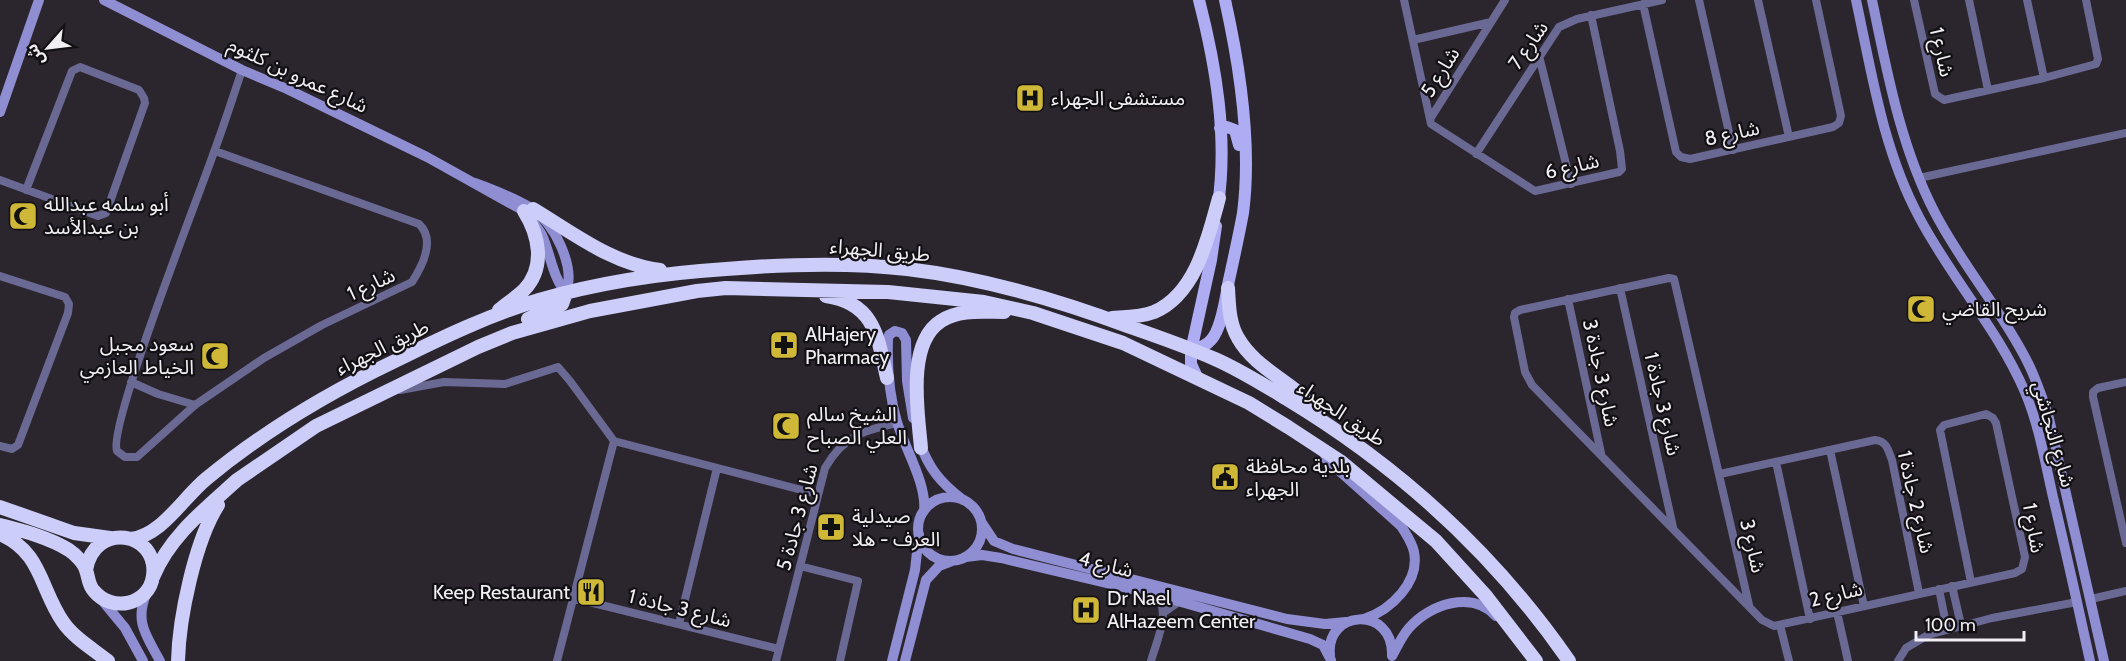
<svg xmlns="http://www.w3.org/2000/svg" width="2126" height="661" viewBox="0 0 2126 661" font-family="Cabin,'Noto Sans Arabic',sans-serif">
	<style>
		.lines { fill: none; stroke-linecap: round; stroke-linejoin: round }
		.street { stroke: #6a6994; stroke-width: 8 }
		.secondary { stroke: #8f8ed2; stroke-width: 10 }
		.primary { stroke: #aeadf4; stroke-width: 12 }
		.highway { stroke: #cccdf8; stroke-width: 14 }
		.labels { text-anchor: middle; stroke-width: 4.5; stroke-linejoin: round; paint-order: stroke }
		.street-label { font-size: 20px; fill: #f1eef4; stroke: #121013 }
		.poi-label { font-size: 20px; fill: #f1eef4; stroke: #121013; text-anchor: start }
	</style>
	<rect width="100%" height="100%" fill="#2b252e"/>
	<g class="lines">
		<path class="street" d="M1404,0L1431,124L1535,191L1619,172L1622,169L1620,151L1591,15
			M1699,0L1733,150
			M1758,0L1789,137
			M1914,0L1935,94L1944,100L2044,78L2096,64L2098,59L2086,0
			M1969,0L1988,90
			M2027,0L2044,78
			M1643,4L1676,152L1681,157L1690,159L1833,127L1839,123L1841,116L1816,0
			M1413,40L1491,22
			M1539,56L1571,184
			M1430,119L1505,0
			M215,151L419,224C436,240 423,265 412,282L322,325L264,358L195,405L137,457H125L117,451C107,428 200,193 214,152C224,125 233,97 242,70
			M1476,154L1559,27L1577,19L1662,0
			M1919,178L2126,133
			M0,180L98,216L106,213L145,103L144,98L139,90L80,67L72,71L26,190
			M0,276L65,297L69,304L68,313L18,445L12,449L0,446
			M1620,288L1673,527
			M1568,299L1601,453
			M131,382L158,394L195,405
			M2126,382L2098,388L2093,392V397L2126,543
			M400,390L444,382L505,384L558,367L570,381L614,441L817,494
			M1830,450L1864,606
			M1776,462L1810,619
			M1720,474L1875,440C1887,441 1888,450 1892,460L1919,593
			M800,566L858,581L840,661
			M1952,586L1961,625
			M1939,589L1947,629
			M573,598L779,649
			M2091,599L2126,591
			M1749,605L1674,279L1669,278L1520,310L1515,313L1514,317L1525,372L1532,385L1762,620L1774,626L2015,573L2022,569L2025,557L1996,423L1993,418L1986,414L1944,425L1940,430L1971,582
			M1837,612L1848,661
			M1163,613L1180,601
			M679,624L717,468
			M1780,625L1789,661
			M557,661L614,441
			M776,661L825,468C844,435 863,431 897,423
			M1151,661C1156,643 1171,612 1157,595
			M1898,661L1906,648L1928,635L1992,618L2077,602"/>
		<path class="secondary" d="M104,0L242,70L287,89L427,157L524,211C531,219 537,226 542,235C551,255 552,276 566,293C576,267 554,222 531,208C513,197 494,190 475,183
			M1856,0C1872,74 1883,150 1919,217C1951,278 1998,329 2025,392C2039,425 2045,462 2053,497C2066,552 2078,606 2090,661
			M1872,0C1887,71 1900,145 1934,211C1961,264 2001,309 2028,363C2036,379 2042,397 2048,414L2104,661
			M0,112L39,0
			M913,418L907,381L906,340L902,333L895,331L889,335L888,339C887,368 889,395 897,422C905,449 927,484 924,511
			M919,441C929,469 940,482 963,500
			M1325,458L1401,526C1406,534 1412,542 1414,552C1420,582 1391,610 1364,619
			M918 529a32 32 0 1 1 64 0a32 32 0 1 1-64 0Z
			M982,523L994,541L1013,549L1287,619L1325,624L1346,622
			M966,557L982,555L1001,558L1157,595L1310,639L1323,645L1331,660
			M147,592C134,621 146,635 160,661
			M101,599L125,628L143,661
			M1330,655C1325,610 1393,605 1392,655
			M1392,656C1397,647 1402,636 1409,628C1430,604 1472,590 1496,616
			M892,661L915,570L919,534
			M905,661L926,580L939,566L952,561"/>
		<path class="primary" d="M1199,0C1216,66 1228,137 1218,205
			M1220,128L1227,127L1235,130L1239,145
			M1191,351C1199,348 1206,346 1211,340C1222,329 1226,295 1229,280C1234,257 1239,235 1243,213C1252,144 1240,67 1225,0
			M1197,377L1191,364V351L1211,260L1216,226"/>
		<path class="highway" d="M533,209C573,233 612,264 660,270
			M1228,288C1229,305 1229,323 1238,338C1256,370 1296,383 1318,412
			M826,296C875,303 878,338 887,378
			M499,310C507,303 517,297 524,290C546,267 539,235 524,211
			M1112,318C1126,317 1141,317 1154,312C1196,294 1208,238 1219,198
			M528,319L562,304L566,293
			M921,448C918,413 906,343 941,321C959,309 984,312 1004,312
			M0,507L74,533L110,538
			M0,525C23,531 48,537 69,550C75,554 84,563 86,570C89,578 88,585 94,591C112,613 149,605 153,576C159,531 94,521 86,570
			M0,534C42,552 40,589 63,622C74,638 93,649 108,661
			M131,539C161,536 183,498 206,479C264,431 328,393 395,361C441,338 489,315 539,300C600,282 663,273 726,269C787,264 847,262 907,269C984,278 1058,300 1130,327C1159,337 1187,347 1215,359C1240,370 1264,385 1287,399C1398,466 1495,554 1569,661
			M153,577C170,536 205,509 237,480L316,426L478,347L512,333L590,311L697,291L726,288L888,292L984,302L1033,313L1123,343L1249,403L1288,427L1340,461L1436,541L1486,596L1536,661
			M178,661C179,618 195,541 218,505"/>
	</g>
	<defs>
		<g id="hospital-square" transform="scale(1.5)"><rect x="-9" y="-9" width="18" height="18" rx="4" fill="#cfb837" stroke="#121013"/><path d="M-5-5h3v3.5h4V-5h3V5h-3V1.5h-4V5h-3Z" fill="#111"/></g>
		<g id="mosque-square" transform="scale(1.5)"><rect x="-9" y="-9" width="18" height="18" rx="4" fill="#cfb837" stroke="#121013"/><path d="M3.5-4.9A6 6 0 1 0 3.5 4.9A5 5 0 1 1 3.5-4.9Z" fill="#111"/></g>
		<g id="pharmacy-square" transform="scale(1.5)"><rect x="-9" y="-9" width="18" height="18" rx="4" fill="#cfb837" stroke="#121013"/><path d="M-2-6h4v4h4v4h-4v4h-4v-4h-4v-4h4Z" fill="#111"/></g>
		<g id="civic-square" transform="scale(1.5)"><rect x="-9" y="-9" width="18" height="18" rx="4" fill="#cfb837" stroke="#121013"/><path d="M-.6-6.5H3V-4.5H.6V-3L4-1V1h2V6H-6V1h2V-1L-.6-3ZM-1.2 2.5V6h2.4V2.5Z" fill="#111"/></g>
		<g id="restaurant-square" transform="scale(1.5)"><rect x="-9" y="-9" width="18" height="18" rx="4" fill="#cfb837" stroke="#121013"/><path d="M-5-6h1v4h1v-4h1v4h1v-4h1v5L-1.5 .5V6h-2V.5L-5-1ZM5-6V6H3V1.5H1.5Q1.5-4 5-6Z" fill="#111"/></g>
	</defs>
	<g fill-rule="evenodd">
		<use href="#hospital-square" x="1030" y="98"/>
		<use href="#mosque-square" x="23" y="216"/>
		<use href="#mosque-square" x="1921" y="309"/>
		<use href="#pharmacy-square" x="784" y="345"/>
		<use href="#mosque-square" x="215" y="356"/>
		<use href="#mosque-square" x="786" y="426"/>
		<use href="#civic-square" x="1225" y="477"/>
		<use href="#pharmacy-square" x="831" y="527"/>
		<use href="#restaurant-square" x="591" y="592"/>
		<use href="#hospital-square" x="1086" y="610"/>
	</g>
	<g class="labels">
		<g class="street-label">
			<text transform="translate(1528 45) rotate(-55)" y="7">شارع 7</text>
			<text transform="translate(1942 52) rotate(77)" y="7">شارع 1</text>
			<text transform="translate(1440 72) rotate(-58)" y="7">شارع 5</text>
			<text transform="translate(298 75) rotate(25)" y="7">شارع عمرو بن كلثوم</text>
			<text transform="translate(1732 133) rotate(-12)" y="7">شارع 8</text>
			<text transform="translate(1572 166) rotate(-13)" y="7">شارع 6</text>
			<text transform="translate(880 250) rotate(5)" y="7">طريق الجهراء</text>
			<text transform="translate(371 284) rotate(-25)" y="7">شارع 1</text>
			<text transform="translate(382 347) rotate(-26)" y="7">طريق الجهراء</text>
			<text transform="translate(1601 373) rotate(78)" y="7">شارع 3 جادة 3</text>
			<text transform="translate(1663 404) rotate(77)" y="7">شارع 3 جادة 1</text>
			<text transform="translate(1342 413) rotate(34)" y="7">طريق الجهراء</text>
			<text transform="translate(2054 434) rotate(74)" y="7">شارع النجاشي</text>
			<text transform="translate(1916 502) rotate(77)" y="7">شارع 2 جادة 1</text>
			<text transform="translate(797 517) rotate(-75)" y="7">شارع 3 جادة 5</text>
			<text transform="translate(2034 528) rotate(80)" y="7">شارع 1</text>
			<text transform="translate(1753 546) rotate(77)" y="7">شارع 3</text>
			<text transform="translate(1106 564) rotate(14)" y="7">شارع 4</text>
			<text transform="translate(1836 594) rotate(-13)" y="7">شارع 2</text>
			<text transform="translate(680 608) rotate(14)" y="7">شارع 3 جادة 1</text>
		</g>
		<g class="poi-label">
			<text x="1051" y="105">مستشفى الجهراء</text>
			<text x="44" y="211">أبو سلمه عبدالله<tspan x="44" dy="23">بن عبدالأسد</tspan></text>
			<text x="1942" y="316">شريح القاضي</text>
			<text x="805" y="341">AlHajery<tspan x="805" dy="23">Pharmacy</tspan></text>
			<text x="194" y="351" text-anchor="end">سعود مجبل<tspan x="194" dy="23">الخياط العازمي</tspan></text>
			<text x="807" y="421">الشيخ سالم<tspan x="807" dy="23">العلي الصباح</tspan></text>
			<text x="1246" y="473">بلدية محافظة<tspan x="1246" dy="23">الجهراء</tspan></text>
			<text x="852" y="523">صيدلية<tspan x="852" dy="23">العرف - هلا</tspan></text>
			<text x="570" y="599" text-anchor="end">Keep Restaurant</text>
			<text x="1107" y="605">Dr Nael<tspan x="1107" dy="23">AlHazeem Center</tspan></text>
		</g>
	</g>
	<g transform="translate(48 48) rotate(242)" stroke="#121013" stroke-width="4.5" paint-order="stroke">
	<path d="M0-4.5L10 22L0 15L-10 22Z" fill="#f1eef4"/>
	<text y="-9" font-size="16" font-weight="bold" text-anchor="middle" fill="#f1eef4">ش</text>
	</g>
	<path d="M1916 631v9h108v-9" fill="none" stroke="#f1eef4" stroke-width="3"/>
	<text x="1925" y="631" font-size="18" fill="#f1eef4" stroke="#121013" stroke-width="4.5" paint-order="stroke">100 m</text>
</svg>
